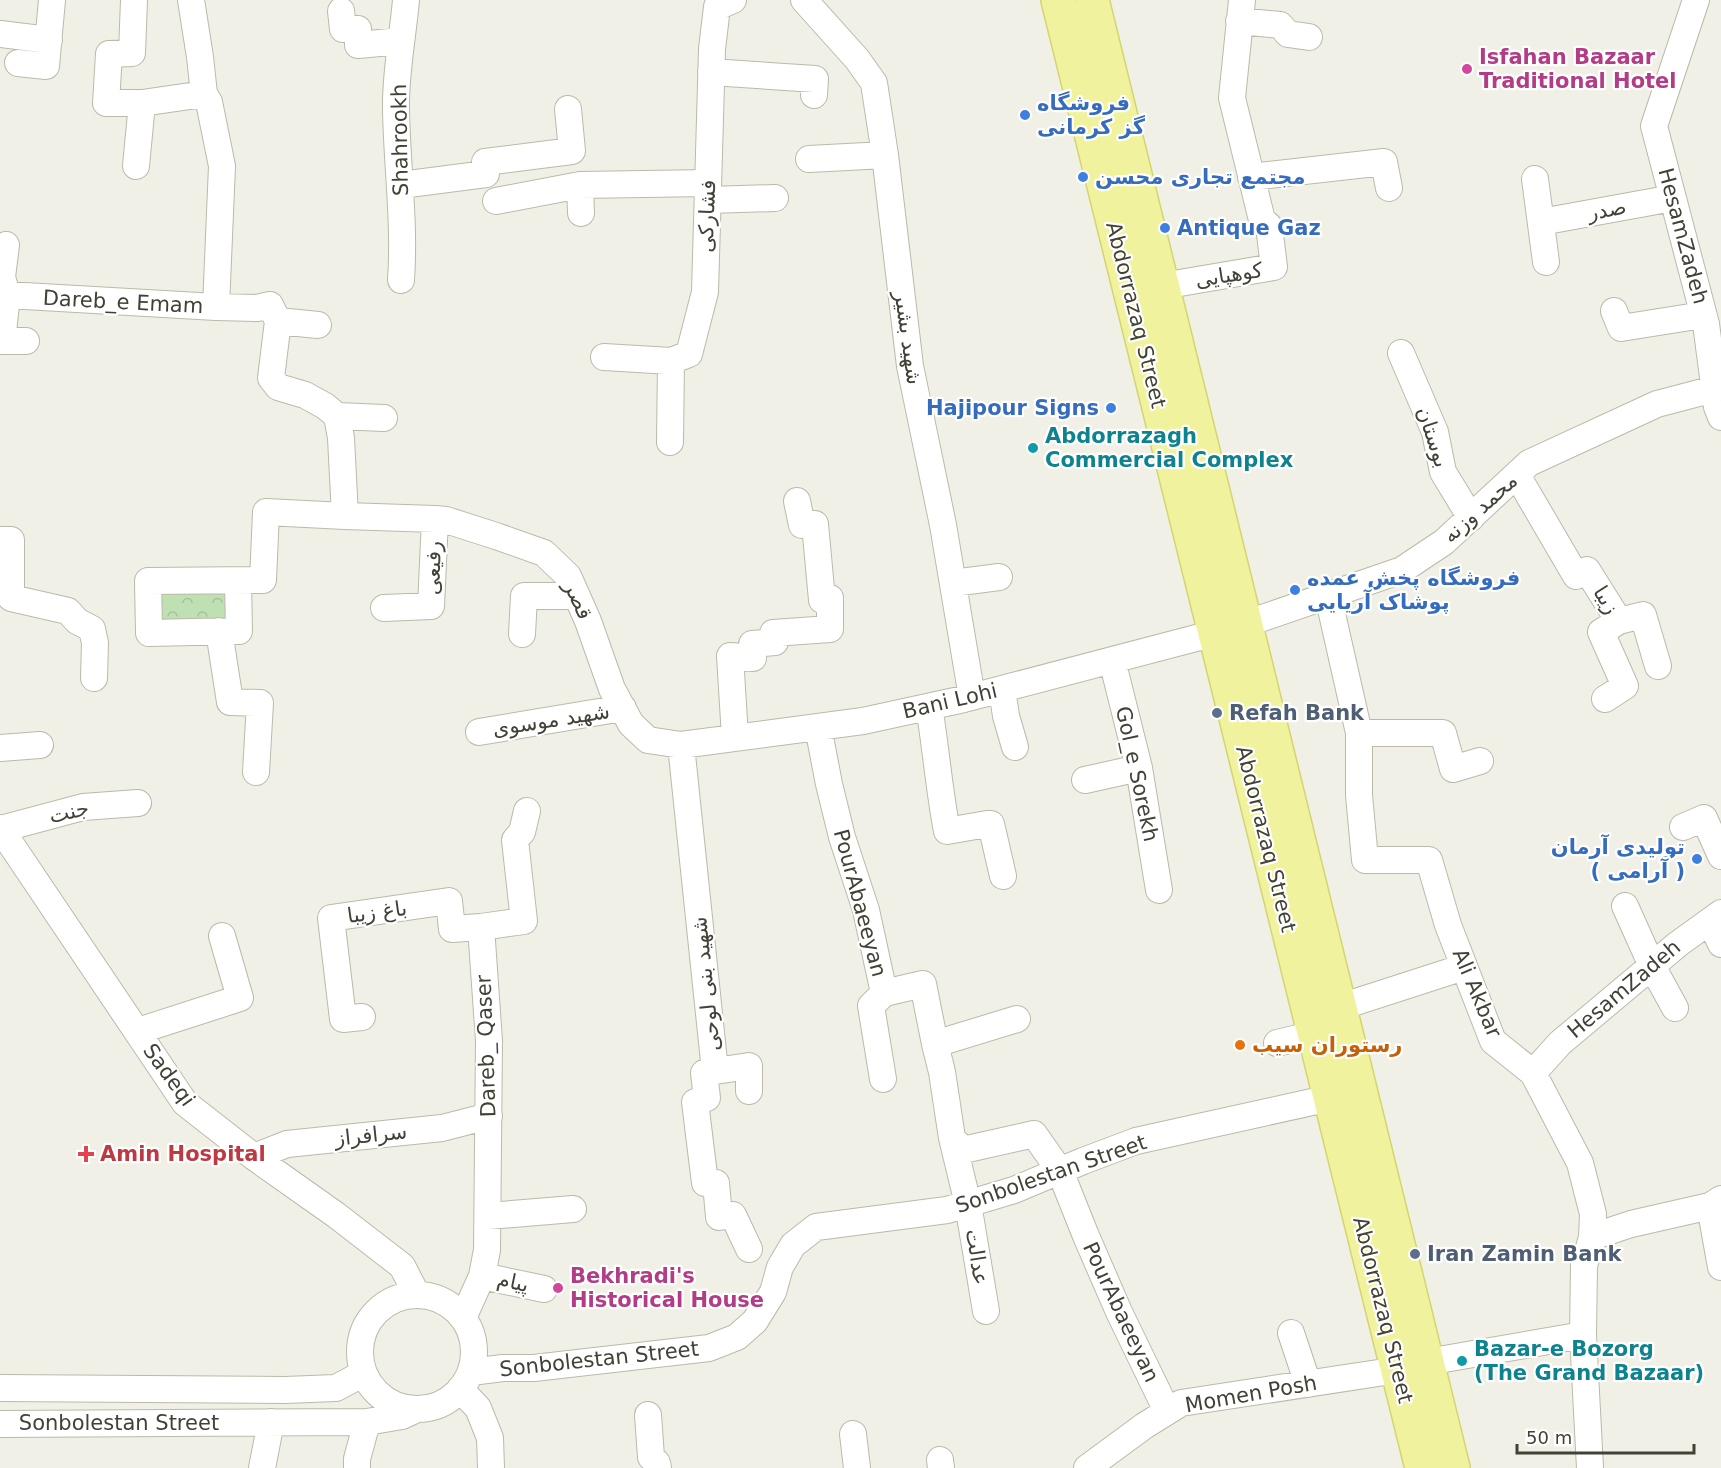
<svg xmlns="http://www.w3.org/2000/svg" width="1721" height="1468" viewBox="0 0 1721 1468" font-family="'DejaVu Sans','Noto Sans Arabic',sans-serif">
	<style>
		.park { fill: url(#park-crowns) }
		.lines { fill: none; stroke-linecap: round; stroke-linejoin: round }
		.minor-casing { stroke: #bbbaa9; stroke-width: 28 }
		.major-casing { stroke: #d4d56f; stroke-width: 36 }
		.minor { stroke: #fff; stroke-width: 26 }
		.major { stroke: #f0f29d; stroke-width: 33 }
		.hotel-dot { fill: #d1479c; stroke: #fff; stroke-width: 2 }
		.shop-dot { fill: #3f7fe0; stroke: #fff; stroke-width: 2 }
		.culture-dot { fill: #0f9aa8; stroke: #fff; stroke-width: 2 }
		.service-dot { fill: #5c6f8a; stroke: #fff; stroke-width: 2 }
		.food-dot { fill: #e8710a; stroke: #fff; stroke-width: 2 }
		.health-dot { fill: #e0444e; stroke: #fff; stroke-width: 2 }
		.labels { text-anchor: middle; stroke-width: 4.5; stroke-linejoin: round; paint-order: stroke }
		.hotel-label { font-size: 21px; font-weight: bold; fill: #b23c85; stroke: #fff; text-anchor: start }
		.shop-label { font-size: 21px; font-weight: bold; fill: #366cbe; stroke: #fff; text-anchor: start }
		.street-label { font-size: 21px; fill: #424136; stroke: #fff }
		.culture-label { font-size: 21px; font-weight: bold; fill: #0d838f; stroke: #fff; text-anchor: start }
		.service-label { font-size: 21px; font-weight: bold; fill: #4e5e75; stroke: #fff; text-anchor: start }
		.food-label { font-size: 21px; font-weight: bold; fill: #c56008; stroke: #fff; text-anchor: start }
		.health-label { font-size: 21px; font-weight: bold; fill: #be3a42; stroke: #fff; text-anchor: start }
	</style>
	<defs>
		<pattern id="park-crowns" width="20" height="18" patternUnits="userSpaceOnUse" patternTransform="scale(1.5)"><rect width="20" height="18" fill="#bee0b3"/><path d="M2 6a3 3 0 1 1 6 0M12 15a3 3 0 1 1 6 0" fill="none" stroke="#a4c19b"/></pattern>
	</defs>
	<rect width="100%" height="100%" fill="#f0f0e6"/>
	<path class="park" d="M157,589H224L226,620L158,622Z"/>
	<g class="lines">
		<g class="minor-casing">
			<path id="minor" d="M134,0L132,53L109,54L106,103H142L204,94
				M191,0L200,57L204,94L209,102L222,166L216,307
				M804,0L857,59L874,83L885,155L910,366L943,525L972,697
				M1696,0L1654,126L1706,324L1717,407L1721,417
				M341,11L343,29H358V45L401,41
				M1239,21L1280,25L1288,34L1309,37
				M0,34L49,40
				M18,63L46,66L52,0
				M711,72L815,79L814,95
				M809,159L885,155
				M136,166L142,103
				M1251,177L1384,162L1389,188
				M1535,179L1546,262
				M401,185L486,174L485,162L572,151L568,109
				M580,185L581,213
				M708,200L775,198
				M496,201L580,185L708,183
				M1541,222L1673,198
				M6,245L2,277L7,295L2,341H26
				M401,280C405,223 397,166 396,110C395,75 403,35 406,0
				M1162,286L1274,267L1269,226L1262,220L1232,98L1242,0
				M7,295L216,307L257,308L270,305L278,321L271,378L278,387L305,395L325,406L337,416L341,438L345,516
				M1614,311L1621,328L1703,315
				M278,321L318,325
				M1401,353L1435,432L1443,472L1471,518
				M604,357L671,361L689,354L705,292L712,49L717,7L733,0
				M337,416L384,418
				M670,442L671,361
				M1517,475L1576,576L1587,570L1619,621L1601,632L1625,686L1605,699
				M0,540H11V598L68,611L77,621L92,629L95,643L94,678
				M238,582L239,631L149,633L148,581L263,580L266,512L345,516L435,519L446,520L496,536L544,553L568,576L588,621L612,689L631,724L648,740L681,745L863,721L964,699L1215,633
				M953,583L999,577
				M1328,596L1359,733V795L1365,860H1429L1448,925L1493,1041L1533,1073L1580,1163L1593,1214L1592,1237L1584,1266L1583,1335L1590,1468
				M384,608L431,606L435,519
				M1619,621L1643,615L1658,666
				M1245,624L1402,570L1444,542L1529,463L1657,404L1714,389
				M219,631L230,702L260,703L256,772
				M522,634L524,596H577
				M1112,660L1139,768L1159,890
				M1002,689L1006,716L1015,747
				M929,707C936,748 939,790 947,831L987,824H991L1003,876
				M818,727L829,784L842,837L866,910L884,993L923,984L935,1044L942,1072L952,1138L968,1204L986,1311
				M479,732L623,708
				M1359,733H1443L1453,769L1480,761
				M735,737L730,656L753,658L752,644L775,642L773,633L830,629V598L822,600L815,524L802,525L797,501
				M681,745L715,1071L704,1073L707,1098L695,1102L705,1183H716L719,1217L733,1215L749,1249
				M0,748L40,745
				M1085,780L1139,768
				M1683,827L1704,818L1721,856
				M0,828L185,1103L254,1157L336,1215L402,1266L417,1295
				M1,829L83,807L138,803
				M1625,906L1652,966L1675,1008
				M1710,921L1721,944
				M1340,1007L1464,967
				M362,1017L343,1019L331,918L449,901L452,929L481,927
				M138,1031L240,998L222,936
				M1277,1043L1315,1034
				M935,1044L1017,1019
				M715,1071L749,1066V1091
				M1533,1073L1560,1043L1678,944L1721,913
				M883,1079L871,1006L884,993
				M952,1138L963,1150L1034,1134L1060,1171L1086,1236L1119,1312L1167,1411
				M254,1157L287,1144L442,1128L489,1116
				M1710,1206L1721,1267
				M488,1216L573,1209
				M1592,1237L1631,1224L1710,1206L1721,1199
				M482,1276L544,1289
				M360 1352a57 57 0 1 1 114 0a57 57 0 1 1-114 0Z
				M463,1318L482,1276L487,1250L489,1041L481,927L524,921L515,840L522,832L527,811
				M1291,1333L1308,1384
				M1427,1362L1583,1335
				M471,1372L503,1368H534L709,1348L737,1337L755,1321L773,1292L780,1267L793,1245L816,1227L947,1210L1014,1190L1083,1161L1136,1141L1348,1094
				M0,1388L285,1390L336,1388L364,1373
				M460,1389L478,1408L490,1438L491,1468
				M648,1415L651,1457L657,1463L658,1468
				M0,1424L367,1422L402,1416L417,1409
				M853,1434L857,1468
				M940,1460L941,1468
				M262,1468L271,1422
				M357,1468V1459L367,1422
				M1087,1468L1144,1426L1181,1403L1398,1370"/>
		</g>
		<g class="major-casing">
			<path id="major" d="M1058,0L1422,1468
				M1092,0L1453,1468"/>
		</g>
		<use href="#minor" class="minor"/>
		<use href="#major" class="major"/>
	</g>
	<g class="hotel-dot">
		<circle cx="1467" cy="69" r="6"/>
		<circle cx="558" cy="1288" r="6"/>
	</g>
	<g class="shop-dot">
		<circle cx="1025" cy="115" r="6"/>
		<circle cx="1083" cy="177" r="6"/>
		<circle cx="1165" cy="228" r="6"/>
		<circle cx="1111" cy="408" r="6"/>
		<circle cx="1295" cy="590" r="6"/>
		<circle cx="1697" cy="859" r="6"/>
	</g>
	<g class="culture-dot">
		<circle cx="1033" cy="448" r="6"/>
		<circle cx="1462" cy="1361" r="6"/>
	</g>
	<g class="service-dot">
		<circle cx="1217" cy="713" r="6"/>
		<circle cx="1415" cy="1254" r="6"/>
	</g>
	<circle class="food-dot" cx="1240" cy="1045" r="6"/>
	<path class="health-dot" d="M83 1145h6v6h6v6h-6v6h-6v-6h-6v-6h6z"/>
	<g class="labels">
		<g class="hotel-label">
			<text x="1479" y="64">Isfahan Bazaar<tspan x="1479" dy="24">Traditional Hotel</tspan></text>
			<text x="570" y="1283">Bekhradi's<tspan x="570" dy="24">Historical House</tspan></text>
		</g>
		<g class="shop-label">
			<text x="1037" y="110">فروشگاه<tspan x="1037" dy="24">گز کرمانی</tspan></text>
			<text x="1095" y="184">مجتمع تجاری محسن</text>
			<text x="1177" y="235">Antique Gaz</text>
			<text x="1099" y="415" text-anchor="end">Hajipour Signs</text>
			<text x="1307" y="585">فروشگاه پخش عمده<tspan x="1307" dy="24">پوشاک آریایی</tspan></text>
			<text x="1685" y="854" text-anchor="end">تولیدی آرمان<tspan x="1685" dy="24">( آرامی )</tspan></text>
		</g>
		<g class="street-label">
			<text transform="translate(400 140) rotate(-91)" y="7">Shahrookh</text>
			<text transform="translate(1607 210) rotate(-10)" y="7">صدر</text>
			<text transform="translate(707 216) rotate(-88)" y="7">فشارکی</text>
			<text transform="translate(1683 236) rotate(75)" y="7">HesamZadeh</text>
			<text transform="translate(1229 275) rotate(-9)" y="7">کوهپایی</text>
			<text transform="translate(123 302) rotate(3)" y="7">Dareb_e Emam</text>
			<text transform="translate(1136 315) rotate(76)" y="7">Abdorrazaq Street</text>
			<text transform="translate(908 338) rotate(82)" y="7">شهید بشیر</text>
			<text transform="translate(1433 437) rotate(72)" y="7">بوستان</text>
			<text transform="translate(1480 508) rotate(-42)" y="7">محمد وزنه</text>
			<text transform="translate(433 568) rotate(-88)" y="7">رفیعی</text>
			<text transform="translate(578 600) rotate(65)" y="7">قصر</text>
			<text transform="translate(1606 600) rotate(58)" y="7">زیبا</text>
			<text transform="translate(950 701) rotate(-13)" y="7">Bani Lohi</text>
			<text transform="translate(551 720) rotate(-9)" y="7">شهید موسوی</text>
			<text transform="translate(1137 774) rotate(78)" y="7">Gol_e Sorekh</text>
			<text transform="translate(69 812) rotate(-13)" y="7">جنت</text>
			<text transform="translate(1266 839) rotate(76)" y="7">Abdorrazaq Street</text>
			<text transform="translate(860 903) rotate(75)" y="7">PourAbaeeyan</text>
			<text transform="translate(377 912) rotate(-8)" y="7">باغ زیبا</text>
			<text transform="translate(706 984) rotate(-96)" y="7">شهید بنی لوحی</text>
			<text transform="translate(1624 989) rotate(-40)" y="7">HesamZadeh</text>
			<text transform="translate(1477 993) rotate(67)" y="7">Ali Akbar</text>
			<text transform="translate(486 1046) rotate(-92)" y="7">Dareb_ Qaser</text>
			<text transform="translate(169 1075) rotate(54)" y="7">Sadeqi</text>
			<text transform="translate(371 1135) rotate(-6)" y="7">سرافراز</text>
			<text transform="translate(1051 1174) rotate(-19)" y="7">Sonbolestan Street</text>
			<text transform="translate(977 1257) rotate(81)" y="7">عدالت</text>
			<text transform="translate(513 1282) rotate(12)" y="7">پیام</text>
			<text transform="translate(1383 1310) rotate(76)" y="7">Abdorrazaq Street</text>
			<text transform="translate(1121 1312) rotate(65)" y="7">PourAbaeeyan</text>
			<text transform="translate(599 1359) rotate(-6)" y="7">Sonbolestan Street</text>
			<text transform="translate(1251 1394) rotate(-10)" y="7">Momen Posh</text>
			<text x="119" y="1430">Sonbolestan Street</text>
		</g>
		<g class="culture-label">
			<text x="1045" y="443">Abdorrazagh<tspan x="1045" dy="24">Commercial Complex</tspan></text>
			<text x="1474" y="1356">Bazar-e Bozorg<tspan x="1474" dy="24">(The Grand Bazaar)</tspan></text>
		</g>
		<g class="service-label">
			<text x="1229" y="720">Refah Bank</text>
			<text x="1427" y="1261">Iran Zamin Bank</text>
		</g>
		<g class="food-label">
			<text x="1252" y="1052">رستوران سيب</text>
		</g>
		<g class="health-label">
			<text x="100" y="1161">Amin Hospital</text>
		</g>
	</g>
	<path d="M1517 1444v9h177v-9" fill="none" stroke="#424136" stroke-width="3"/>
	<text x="1526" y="1444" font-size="18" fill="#424136" stroke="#ffffff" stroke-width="4.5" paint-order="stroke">50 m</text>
</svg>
